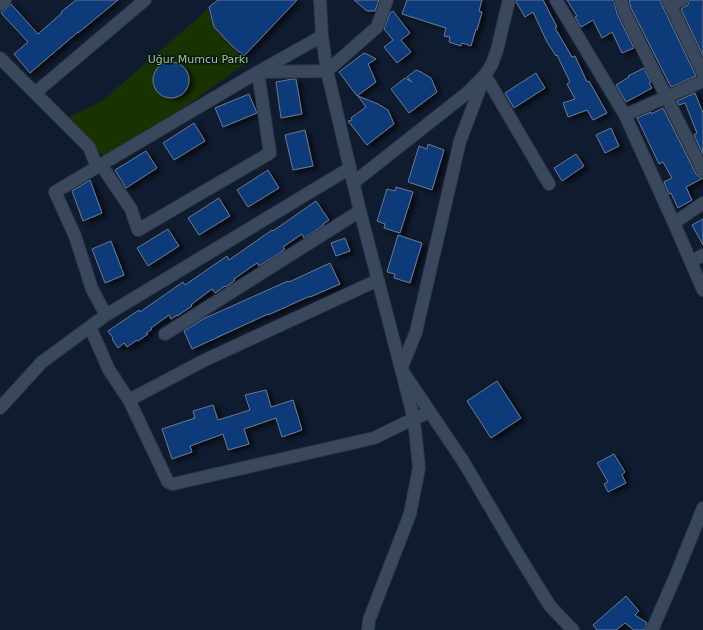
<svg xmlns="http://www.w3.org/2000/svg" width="703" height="630" viewBox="0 0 703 630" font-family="'DejaVu Sans',sans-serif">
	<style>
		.green { fill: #193300 }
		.building { fill: #0f3a79; stroke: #6a7991; filter: url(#shadow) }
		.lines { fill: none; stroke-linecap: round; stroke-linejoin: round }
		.minor-casing { stroke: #2e3443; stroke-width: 14 }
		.minor { stroke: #3a485d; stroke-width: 12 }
		.labels { text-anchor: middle; stroke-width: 3; stroke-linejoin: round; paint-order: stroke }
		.park-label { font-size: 11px; fill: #99d26b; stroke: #071224 }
	</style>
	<defs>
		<filter id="shadow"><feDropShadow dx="4.5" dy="2.5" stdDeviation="2" flood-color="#0009"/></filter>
	</defs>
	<rect width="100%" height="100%" fill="#0f1b2e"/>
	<path class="green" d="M208,9L214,28L247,62L181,110L103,156L66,118L101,102Z"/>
	<path class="building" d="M76,0H118L78,33V32L30,73L14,54L28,42L1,13L5,10L11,4L38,34L62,13L61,12Z
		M218,0H297L244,56L232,46L214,27L209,7Z
		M354,0H379L375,11H367Z
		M407,0H482L479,11L482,12L477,30L476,29L471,46L462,43L461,46L449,42L450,37L444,36L446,28L402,14Z
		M516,0H543L557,27L555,28L572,57L575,56L587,82L589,81L607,113L593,120L587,110L568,117L563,103L575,99L567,84L570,82L557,55L556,56L547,42L533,12L525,17L516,2Z
		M567,0H614L617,14L634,48L622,53L612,32L602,38L593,20L581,27L575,17L577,16Z
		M629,0H661V3L696,76L671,87L631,8Z
		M689,0H703V56L681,9L688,5Z
		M393,11L410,33L401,40L411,52L397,63L384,47L393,40L384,29L390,13Z
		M364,53L369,55L376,59L368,64L376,82L357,96L339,72Z
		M153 80a18 18 0 1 1 36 0a18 18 0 1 1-36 0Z
		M644,68L651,82L649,83L652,88L626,102L616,85L629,77L628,76Z
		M416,70L421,72L431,78L437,92L409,113L391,89L405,78L412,82L407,77Z
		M536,73L545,88L514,108L505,93Z
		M293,79H296L302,114L281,118L276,82Z
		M695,93L703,113V154L694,135L697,133L685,103L679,105L677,101Z
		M249,94L257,113L223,127L215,108Z
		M358,96L378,104L388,110L394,124L367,145L348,121L352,120L351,118L366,107Z
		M663,108L696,174L699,177L703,178L686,187L692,200L678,208L671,193L669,194L664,182L672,178L663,162L659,164L637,118L651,112V114Z
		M194,123L205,141L174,160L163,143Z
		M611,128L619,146L605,153L596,135Z
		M305,130L313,166L293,170L285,135Z
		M428,144L444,150L432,190L408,182L419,146L427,149Z
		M146,151L157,168L126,188L115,170Z
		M576,154L584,166L562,181L554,168Z
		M268,170L279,188L248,207L237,190Z
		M90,180L102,213L83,221L72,191Z
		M396,187L413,192L400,233L384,228L385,224L377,221L387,189L395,191Z
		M219,198L230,216L199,235L188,218Z
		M316,201L329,220L323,224L324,225L304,238L302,234L283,247L285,249L280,253L259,266L257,263L251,267L234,279L235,280L226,287L225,286L215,293L212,289L196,301L191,305L192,306L177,316V315L171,319L169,315L151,328L152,329L146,333L148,334L138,341L137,340L127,347L124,343L118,348L112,339L113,338L108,331L139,310L140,312L183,282L185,285L227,256L229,260L272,230L273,231Z
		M703,219V245L692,225Z
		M168,229L179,246L148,266L137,248Z
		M398,235L422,243L410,283L394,278L395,274L387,272Z
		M345,238L350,251L336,256L331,243Z
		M111,241L124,275L105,283L92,249Z
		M330,263L340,284L310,297V296L268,315V314L192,349L184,331L203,319L288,281L289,282Z
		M497,381L521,418L491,438L467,401Z
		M266,390L271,407L293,400L302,430L282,437L276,418L244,429L249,444L228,450L223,434L190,446L192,452L172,459L162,429L195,418L193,411L213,405L218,420L250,410L245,395Z
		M614,454L625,472L622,475L626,483L608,492L604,484L608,482L597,463Z
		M626,596L639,611L635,615L647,623L645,630H634L625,623L616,630H597L593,625Z"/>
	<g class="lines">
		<g class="minor-casing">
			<path id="minor" d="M320,0L322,36L327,71L332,92L360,211L411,407L415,429L419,468L410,514L369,620L368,630
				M556,0L625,115L674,223L703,290
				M621,0L624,11L703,171
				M668,0L703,73
				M0,5L5,0
				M671,5L682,0
				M0,58L89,147L97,167L55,192L75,236L92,289L106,315
				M485,75L460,141L416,332L401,369L463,461L516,551L550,606L573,630
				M485,75L549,184
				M35,93L145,0
				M625,115L703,81
				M101,165L131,209L138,230L270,153L258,72L322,36
				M97,167L258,72L327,71L377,27L387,0
				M353,183L467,93L485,75L492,64L497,50L509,0
				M674,223L703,203
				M691,262L703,255
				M90,327L109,370L129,400L168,482L173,484L374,438L413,419L430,412
				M165,334L360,211
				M129,400L205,360L378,280
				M0,408L42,362L106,315L350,168
				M652,630L676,575L703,508"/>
		</g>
		<use href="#minor" class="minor"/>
	</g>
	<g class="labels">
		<g class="park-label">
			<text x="198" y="63">Uğur Mumcu Parkı</text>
		</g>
	</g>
</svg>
